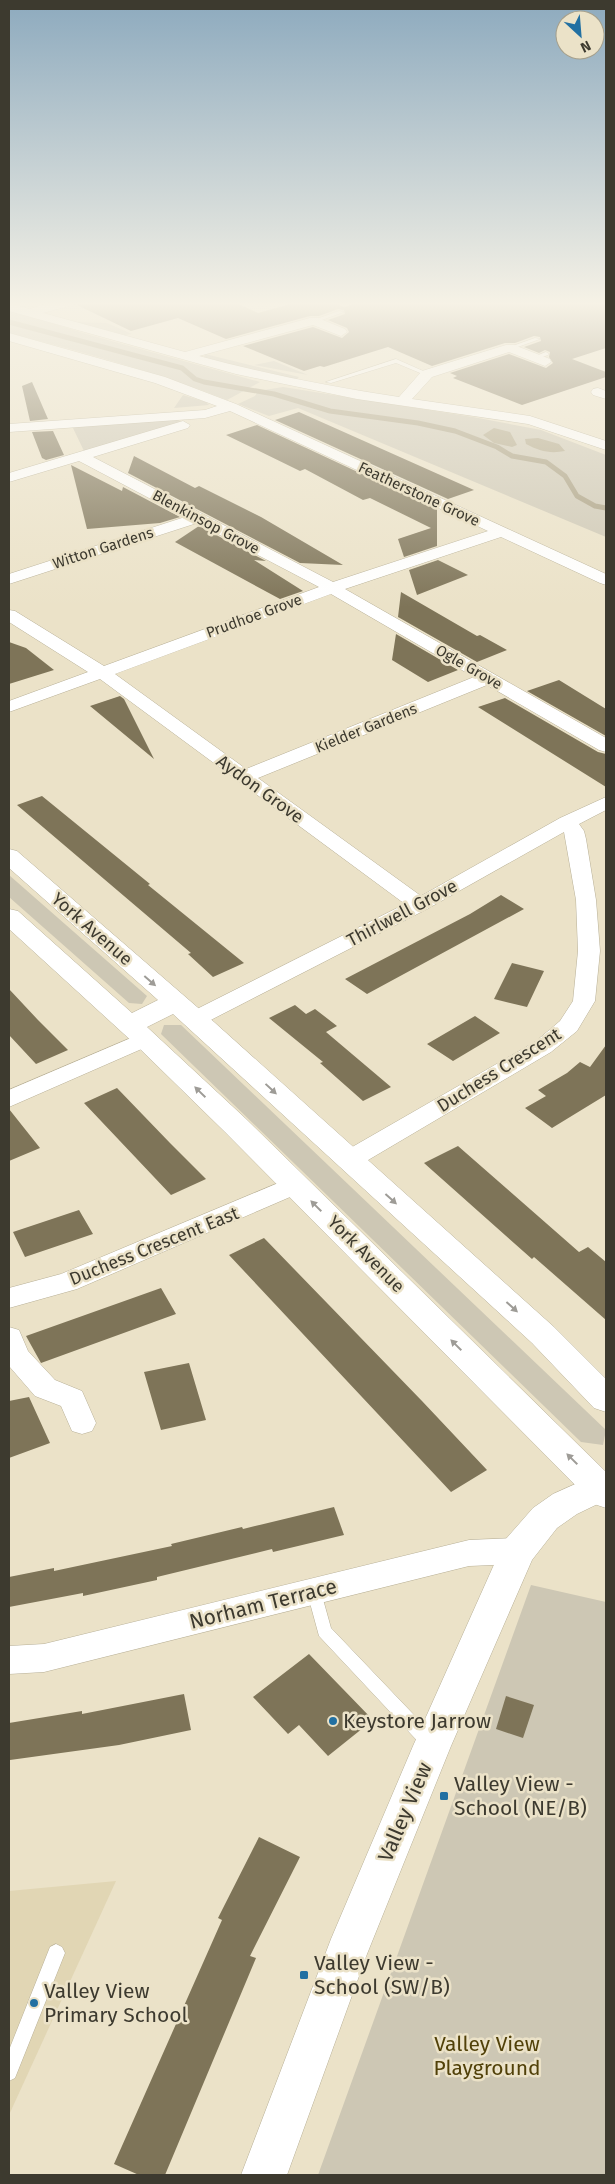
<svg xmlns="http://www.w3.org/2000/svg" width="615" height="2184" viewBox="0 0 615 2184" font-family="'Fira Sans',sans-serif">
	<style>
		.built { fill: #e1d6b4 }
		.green { fill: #cdc7b4 }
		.forest { fill: #aea486 }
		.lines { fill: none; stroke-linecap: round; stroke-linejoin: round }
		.stream { stroke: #a69c7f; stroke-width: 5 }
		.building { fill: #7e7458 }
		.service-casing { stroke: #b8b097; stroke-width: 1 }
		.minor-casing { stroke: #b8b097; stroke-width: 1 }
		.tertiary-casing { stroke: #b8b097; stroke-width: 1 }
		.secondary-casing { stroke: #b8b097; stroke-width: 1 }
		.service { fill: #fff; fill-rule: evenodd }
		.minor { fill: #fff; fill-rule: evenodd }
		.tertiary { fill: #fff; fill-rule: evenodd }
		.secondary { fill: #fff; fill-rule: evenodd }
		.oneway { fill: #9e9c97 }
		.poi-dot { fill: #2270a2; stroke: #ebe2c8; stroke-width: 2 }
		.labels { text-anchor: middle; stroke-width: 5; stroke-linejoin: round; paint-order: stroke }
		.far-street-label { font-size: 15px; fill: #3d3a2f; stroke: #ebe2c8 }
		.street-label { font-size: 18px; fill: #3d3a2f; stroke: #ebe2c8 }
		.near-street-label { font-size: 21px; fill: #3d3a2f; stroke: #ebe2c8 }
		.near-poi-label { font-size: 21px; fill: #3d3a2f; stroke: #ebe2c8; text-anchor: start }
		.near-park-label { font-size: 21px; fill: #514109; stroke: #ebe2c8 }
	</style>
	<rect width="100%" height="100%" fill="#ebe2c8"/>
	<path class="built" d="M116,1881L9,2115V1891Z"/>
	<path class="green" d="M9,310L90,335L260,382L227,400C156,372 83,352 9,333Z
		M75,322L107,323L132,334L125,335Z
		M205,354L299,377L296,380L207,359L204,357Z
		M274,361L308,375L254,365Z
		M283,387L473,417L541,430L606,455V537L298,408L269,416L238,404L255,396L258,391Z
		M183,395L206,402L209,405L174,408Z
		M178,420L181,422L84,451L72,426Z
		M9,875L147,996L142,1004L129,1003L9,897Z
		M164,1025H181L606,1430L603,1445L581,1442L161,1034Z
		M531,1585L606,1602V2175H318Z"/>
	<path class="forest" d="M494,428L510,432L517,445L512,447L494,443L483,435Z
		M538,438L559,444L565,451C550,454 539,451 526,444L525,439Z"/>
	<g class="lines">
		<path class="stream" d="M9,322L182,368L195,379L204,382L274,394L330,411L418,423L455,431L497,447L512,456L546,462L565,476L577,496L595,506L606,508"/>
	</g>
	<path class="building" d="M80,301H232L258,313L301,301H331L344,307L365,301H606V348L572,359L606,372V377L522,405L453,378L457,376L450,373L509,354L546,368L553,363L549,357L550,352L545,350L539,353L524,347L541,341L540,337L534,336L515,343H505L432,366L388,347L324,367L320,366L304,371L243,346L313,327L342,338L349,332L347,328L328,320L345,314L344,310L338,309L319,316H310L226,339L178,318L131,331L77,305Z
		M32,382L48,419L30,421L22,386Z
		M299,412L438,474L474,490L448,499L275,420Z
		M257,425L437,509V546L404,557L398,539L431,528L370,498L363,500L305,469L300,471L226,435Z
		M53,431L64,455L46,460L42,458L32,432Z
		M134,456L195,488L199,486L261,517L343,565L300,563L128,473Z
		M71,465L122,491L123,487L180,517L160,523L87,529Z
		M199,526L266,561L254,560L303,591L280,599L175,542Z
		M438,560L468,575L417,595L409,570Z
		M401,592L477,636L480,635L507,650L477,662L398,617Z
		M396,634L458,670L428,682L392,660Z
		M9,642L26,648L54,670L9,684Z
		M559,680L606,709V736L527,691Z
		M120,696L124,699L154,759L90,706Z
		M505,698L598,752L606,754V787L478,707Z
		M42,796L150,884L148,885L244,963L213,977L188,954L191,953L17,805Z
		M501,895L524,909L367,994L345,979L470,914Z
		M512,963L544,971L527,1007L494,999Z
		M9,989L38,1020L68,1050L36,1064L9,1035Z
		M295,1005L306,1014L315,1009L337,1026L326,1032L391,1087L363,1101L320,1063L323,1062L269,1018Z
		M475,1016L500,1033L453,1061L427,1044Z
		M606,1045V1095L552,1128L525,1108L546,1096L538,1090L567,1073L580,1062L590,1067Z
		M117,1088L170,1143L206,1179L171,1195L84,1103Z
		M9,1109L40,1148L9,1161Z
		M458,1146L579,1252L588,1247L606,1262V1320L534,1257L532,1259L424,1163Z
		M79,1210L93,1234L25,1257L13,1232Z
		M264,1238L422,1401L487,1470L451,1492L229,1255Z
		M161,1288L176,1314L41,1363L26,1336Z
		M189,1363L206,1420L161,1430L144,1372Z
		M29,1397L50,1443L9,1458V1401Z
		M334,1507L344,1535L273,1552L272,1549L157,1577V1580L83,1596V1593L9,1607V1577L54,1568V1571L172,1546L171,1544L242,1527L243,1529Z
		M309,1654L373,1720L328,1756L299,1725L288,1734L253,1697Z
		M184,1694L191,1730L119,1745L10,1760L9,1723L82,1711V1714Z
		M506,1696L534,1705L523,1738L496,1729Z
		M259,1837L300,1857L250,1956L256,1958L165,2175H139L114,2164L222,1920L218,1918Z"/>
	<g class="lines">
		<g class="service-casing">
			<path id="service" d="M339,311L344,312L316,322L311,321Z
				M535,338L540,339L512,349L507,348Z
				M546,352L549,354L548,355L534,360L531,358Z
				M396,359L430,374L425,375L396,363L331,383L326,382Z
				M314,1586L319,1587L321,1592L331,1628L436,1738L438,1743L436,1748L430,1750L424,1748L319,1636L307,1592L309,1587Z
				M56,1944L62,1947L65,1953L15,2078L9,2081V2050L50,1947Z"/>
		</g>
		<g class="minor-casing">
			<path id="minor" d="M57,301H78L76,304L43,313L185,352L310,318H318L345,329L347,332L341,336L313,325L199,356C265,374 332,387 399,397L422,371L506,345H514L550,359L551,362L545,366L509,352L432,377L412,399L530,416L606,441V450L528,424L357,399L236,374L9,311V303L29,309Z
				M9,333L165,377L236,404L606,574V585L600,583L501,537L345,589L606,738V752L599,750L487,685L258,778L421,896L560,818L606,797V810L579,824L584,831L586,839L596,900L600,951L595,1001L577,1031L551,1052L358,1166L349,1168L340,1166L337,1160L340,1154L535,1042L560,1021L573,1001L578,951L576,900L564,832L427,909L203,1024L195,1026L187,1024L184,1019L187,1014L405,904L100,679L9,712V701L88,672L9,622V610L15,611L104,666L319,587L197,523L9,584V574L185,517L79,461L9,482V473L183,421L190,425L188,428L93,457L333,582L488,531L230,411L205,418L9,432V424L205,410L217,406L155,383L9,341ZM331,594L474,677L246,769L115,674Z
				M598,388L606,391V399L593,395L591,392L593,389Z
				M145,1032L153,1034L156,1039L153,1044L9,1107V1090Z
				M295,1176L304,1179L308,1185L304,1191L77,1289L9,1308V1288L61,1274Z
				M9,1327L19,1330L28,1351L55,1380L82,1391L96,1423L92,1431L82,1434L72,1431L61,1406L35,1396L9,1366Z
				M518,1538L529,1542L533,1551L529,1560L518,1564L469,1566L44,1672L9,1674V1646L44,1644L469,1540Z"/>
		</g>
		<g class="tertiary-casing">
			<path id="tertiary" d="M600,1473L606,1475V1500L577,1514L557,1528L532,1560L451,1746L367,1954L287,2175H241L331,1939L413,1746L505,1540L533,1508L553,1494Z"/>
		</g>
		<g class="secondary-casing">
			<path id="secondary" d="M9,849L17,851L204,1013L554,1327L606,1379V1412L594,1408L532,1343L173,1014L147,1027L245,1118L606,1472V1508L594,1504L225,1132L136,1045L9,929V909L18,911L132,1013L158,1000L9,868Z"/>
		</g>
		<use href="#service" class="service"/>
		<use href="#minor" class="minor"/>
		<use href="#tertiary" class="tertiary"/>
		<use href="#secondary" class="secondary"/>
	</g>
	<defs><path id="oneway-solid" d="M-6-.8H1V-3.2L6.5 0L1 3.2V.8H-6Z" transform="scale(1.25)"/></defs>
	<g class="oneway">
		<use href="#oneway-solid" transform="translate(150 981) rotate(41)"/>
		<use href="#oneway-solid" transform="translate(271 1089) rotate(43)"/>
		<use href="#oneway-solid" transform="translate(200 1092) rotate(-136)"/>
		<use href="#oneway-solid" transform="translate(391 1199) rotate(42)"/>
		<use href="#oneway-solid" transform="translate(316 1206) rotate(-135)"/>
		<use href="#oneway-solid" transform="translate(512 1307) rotate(42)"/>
		<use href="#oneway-solid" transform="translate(456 1345) rotate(-135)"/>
		<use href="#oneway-solid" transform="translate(572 1459) rotate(-135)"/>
	</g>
	<linearGradient id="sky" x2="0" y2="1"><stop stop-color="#8daabe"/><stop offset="0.5" stop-color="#f6f2e6"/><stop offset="1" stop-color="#f6f2e6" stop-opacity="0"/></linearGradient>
	<rect width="615" height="607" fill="url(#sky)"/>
	<g class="poi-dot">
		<circle cx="333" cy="1721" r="5"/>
		<rect x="439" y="1791" width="10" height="10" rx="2.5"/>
		<rect x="299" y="1970" width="10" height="10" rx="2.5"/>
		<circle cx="34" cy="2003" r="5"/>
	</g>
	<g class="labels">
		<g class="far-street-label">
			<text transform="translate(419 494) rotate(25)" y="5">Featherstone Grove</text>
			<text transform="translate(206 522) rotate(28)" y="5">Blenkinsop Grove</text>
			<text transform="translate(103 548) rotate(-18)" y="5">Witton Gardens</text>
			<text transform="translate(254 616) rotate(-20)" y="5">Prudhoe Grove</text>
			<text transform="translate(469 667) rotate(30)" y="5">Ogle Grove</text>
			<text transform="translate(366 728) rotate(-22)" y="5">Kielder Gardens</text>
		</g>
		<g class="street-label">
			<text transform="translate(260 789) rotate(36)" y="6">Aydon Grove</text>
			<text transform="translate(402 913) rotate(-28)" y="6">Thirlwell Grove</text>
			<text transform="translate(92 929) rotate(41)" y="6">York Avenue</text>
			<text transform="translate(499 1070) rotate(-32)" y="6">Duchess Crescent</text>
			<text transform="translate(154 1246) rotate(-22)" y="6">Duchess Crescent East</text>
			<text transform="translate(366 1254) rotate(45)" y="6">York Avenue</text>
		</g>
		<g class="near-street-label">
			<text transform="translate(263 1604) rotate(-14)" y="7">Norham Terrace</text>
			<text transform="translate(405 1812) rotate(-67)" y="7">Valley View</text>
		</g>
		<g class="near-poi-label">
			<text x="343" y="1728">Keystore Jarrow</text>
			<text x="454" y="1791">Valley View -<tspan x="454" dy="24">School (NE/B)</tspan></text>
			<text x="314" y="1970">Valley View -<tspan x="314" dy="24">School (SW/B)</tspan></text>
			<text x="44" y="1998">Valley View<tspan x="44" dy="24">Primary School</tspan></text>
		</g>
		<g class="near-park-label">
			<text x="487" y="2051">Valley View<tspan x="487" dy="24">Playground</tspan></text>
		</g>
	</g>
	<rect width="615" height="2184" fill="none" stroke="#3d3a2f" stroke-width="20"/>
	<g transform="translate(580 35) rotate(154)"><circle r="24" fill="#ebe2c8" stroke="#a59f8b"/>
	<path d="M0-4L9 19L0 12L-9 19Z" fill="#2270a2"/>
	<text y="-8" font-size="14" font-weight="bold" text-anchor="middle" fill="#3d3a2f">N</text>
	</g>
</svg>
